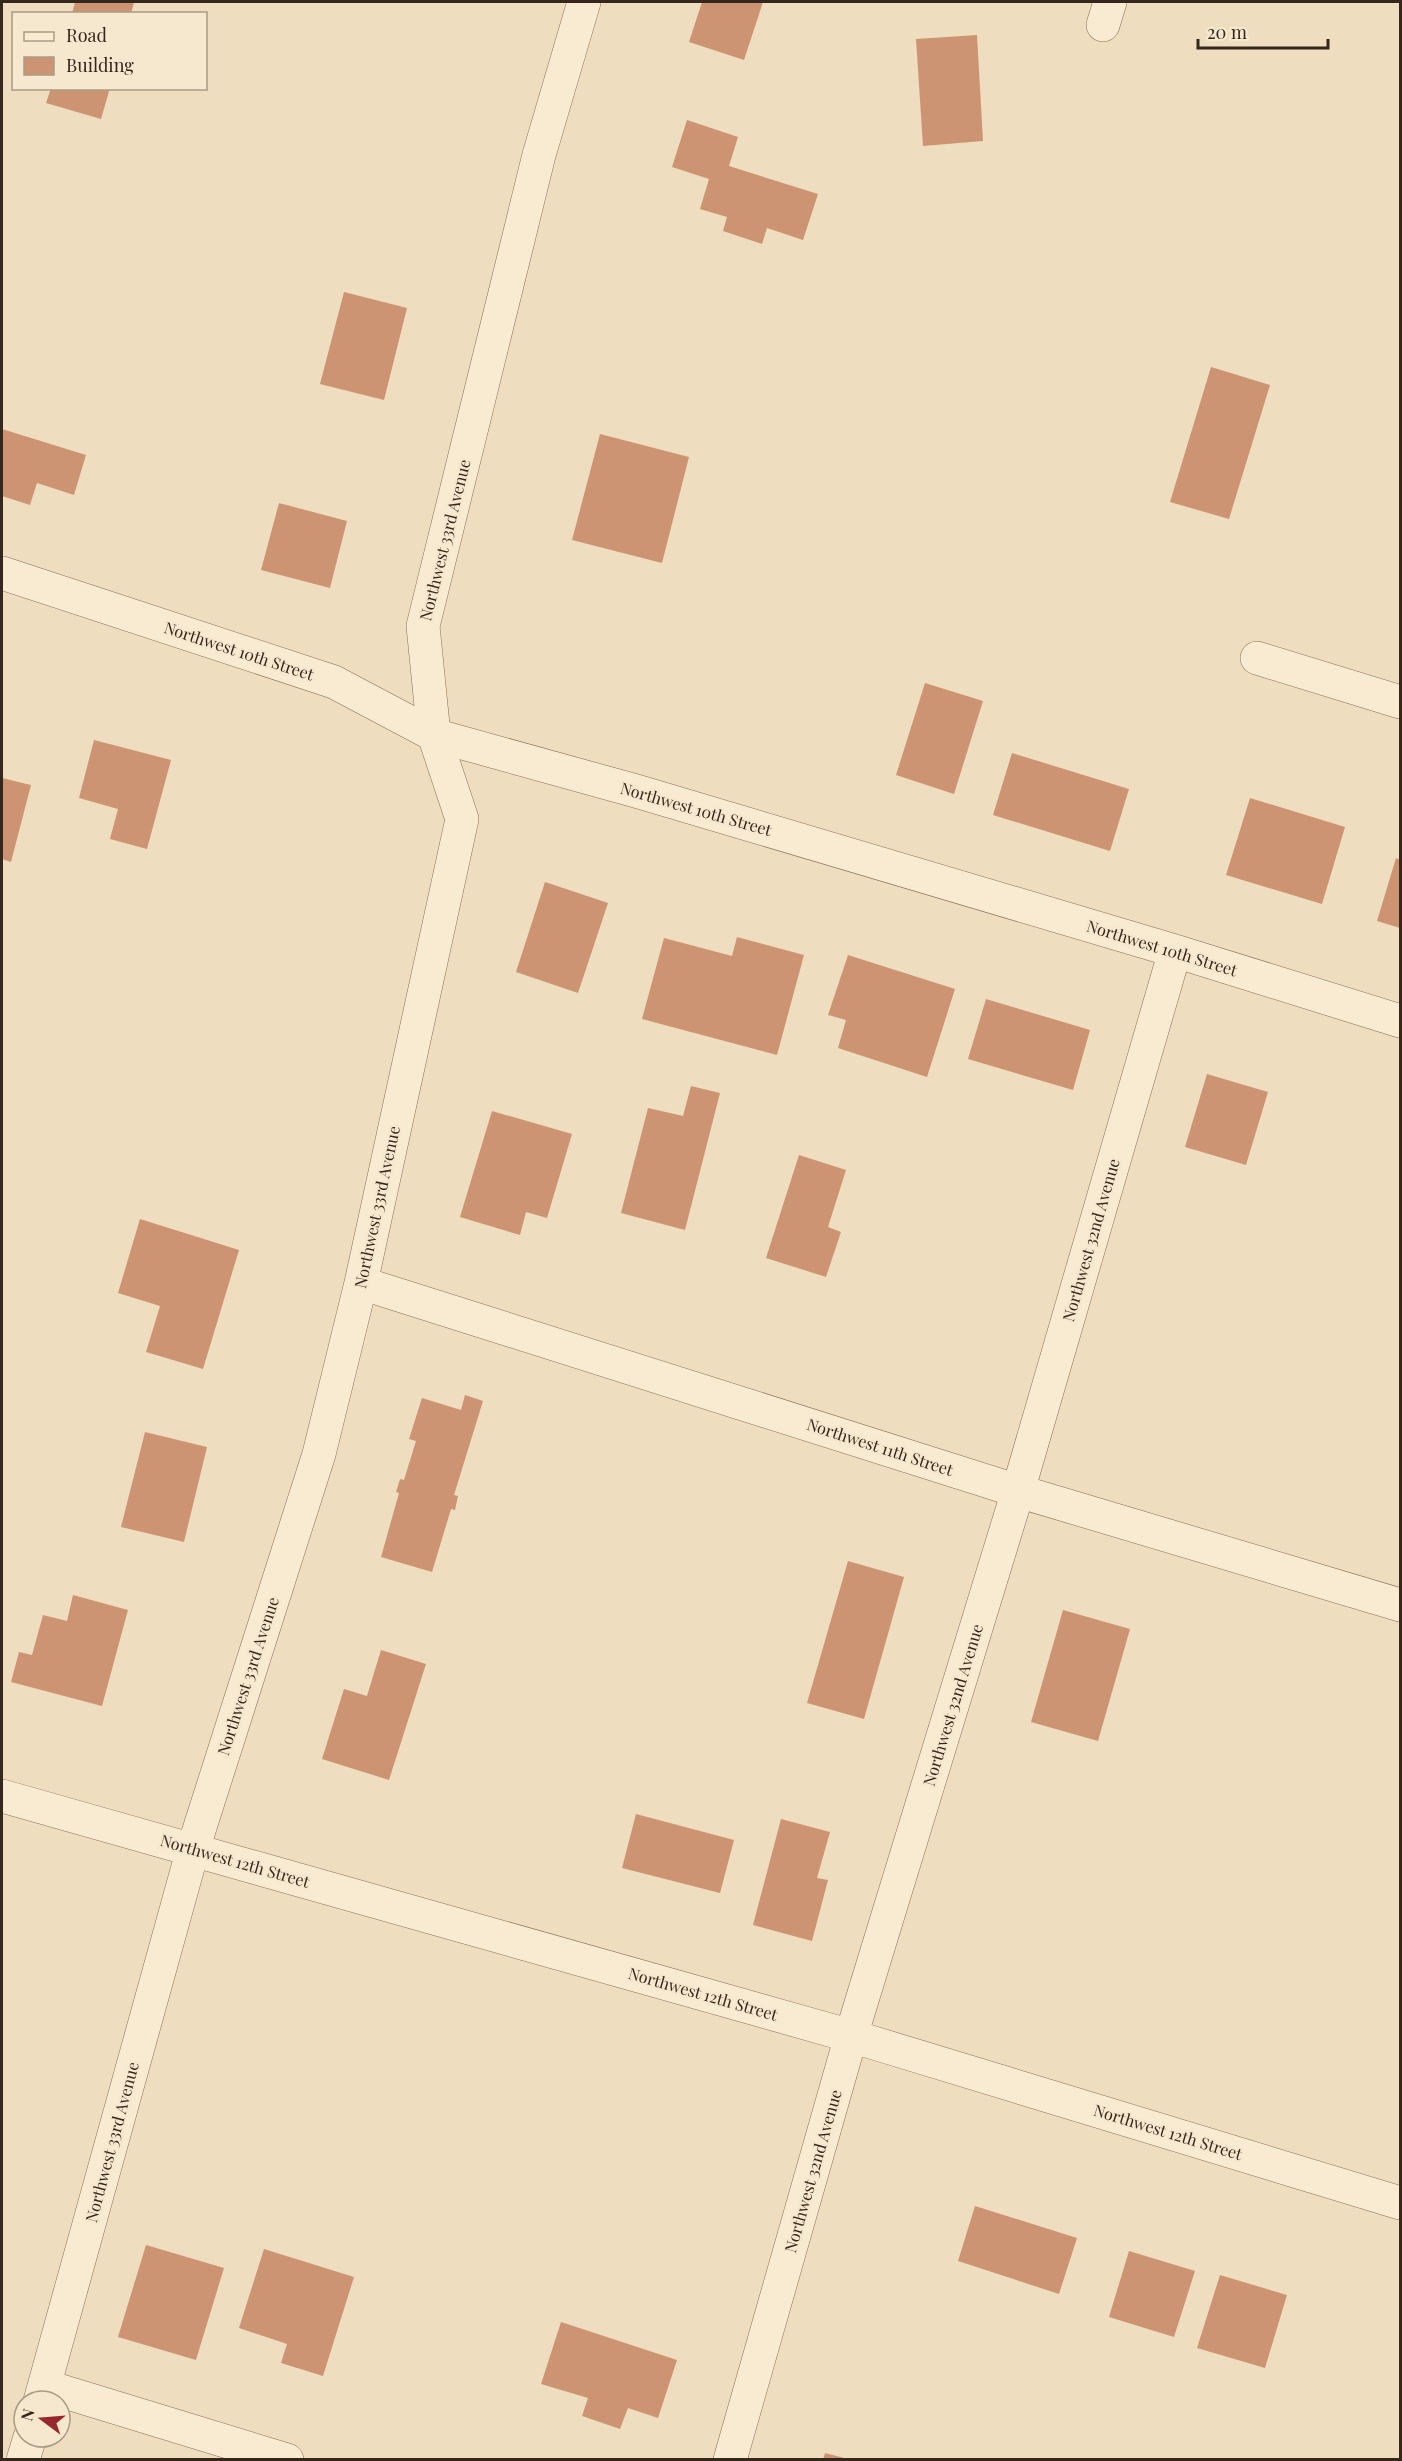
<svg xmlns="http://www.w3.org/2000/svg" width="1402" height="2461" viewBox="0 0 1402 2461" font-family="'Playfair Display',serif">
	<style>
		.building { fill: #cd9474 }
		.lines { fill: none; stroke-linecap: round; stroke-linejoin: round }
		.minor-casing { stroke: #866e57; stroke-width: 34 }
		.minor { stroke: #f9ebd2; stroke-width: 33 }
		.labels { text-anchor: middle; stroke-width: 4.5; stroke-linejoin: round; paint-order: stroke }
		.street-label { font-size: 16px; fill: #36271c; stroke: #f5e8ce }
	</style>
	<rect width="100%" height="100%" fill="#eeddbe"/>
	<path class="building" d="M75,2H134L131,14H72Z
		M702,2H763L744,60L689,42Z
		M977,35L983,141L923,146L916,39Z
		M51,88H110L101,119L46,103Z
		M687,120L738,137L729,166L818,194L803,240L767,228L762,244L723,231L727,217L700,209L709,179L672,167Z
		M344,292L407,308L384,400L320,384Z
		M1211,367L1270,385L1229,519L1170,502Z
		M2,429L86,455L74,495L37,483L30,505L2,496Z
		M600,434L689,457L662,563L572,540Z
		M279,503L347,521L330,588L261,570Z
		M925,683L983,701L954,794L896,775Z
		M94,740L171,760L147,849L110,839L118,809L79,798Z
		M1012,753L1129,789L1110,851L993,815Z
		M2,778L31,785L11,862L2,859Z
		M1250,798L1345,827L1322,904L1226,875Z
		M1396,858L1400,860V928L1377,921Z
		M545,882L608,903L578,993L516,972Z
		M737,937L804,955L777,1055L642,1019L664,938L732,956Z
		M848,955L955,989L927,1077L838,1048L846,1020L828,1015Z
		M986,999L1090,1030L1073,1090L968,1059Z
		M1207,1074L1268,1092L1246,1165L1185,1147Z
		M691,1086L720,1093L685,1230L621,1213L648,1108L683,1116Z
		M492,1111L572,1134L547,1218L526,1212L520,1235L460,1217Z
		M799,1155L846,1170L828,1227L841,1232L826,1277L766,1258Z
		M140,1219L239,1250L203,1369L146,1352L160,1306L118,1293Z
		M465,1395L483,1401L454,1495L458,1496L455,1510L451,1509L432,1572L381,1557L399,1493L396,1492L400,1479L404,1480L416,1441L409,1439L422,1398L461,1410Z
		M145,1432L207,1447L184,1542L121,1527Z
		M848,1561L904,1577L864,1719L807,1703Z
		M73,1595L128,1610L102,1706L11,1682L19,1652L32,1655L43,1615L67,1621Z
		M1063,1610L1130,1629L1098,1741L1031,1722Z
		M381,1650L426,1664L389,1780L322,1759L344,1689L367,1696Z
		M636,1814L734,1840L720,1893L622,1868Z
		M781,1819L830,1832L817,1878L828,1880L812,1941L753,1925Z
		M975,2206L1077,2238L1059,2294L958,2261Z
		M146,2245L224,2268L196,2360L118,2337Z
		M264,2249L354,2277L323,2376L281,2363L287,2344L239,2328Z
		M1129,2251L1195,2271L1174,2337L1109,2317Z
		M1220,2275L1287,2295L1265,2368L1197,2348Z
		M561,2322L677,2360L658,2418L628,2408L620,2429L582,2416L588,2398L541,2384Z
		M825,2453L848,2459L847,2460H823Z"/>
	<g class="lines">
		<g class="minor-casing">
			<path id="minor" d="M1103,25L1110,2
				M2,573L334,682L434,735L636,791L1175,951L1400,1021
				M1257,658L1400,702
				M361,1283L1018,1491L1400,1605
				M2,1796L851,2036L1400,2203
				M45,2386L287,2460
				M40,2401L193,1849L319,1454L361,1283L462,819L434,735L423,626L539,155L584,2
				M23,2460L30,2437
				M730,2460L851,2036L1018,1491L1175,951"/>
		</g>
		<use href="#minor" class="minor"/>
	</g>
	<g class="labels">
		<g class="street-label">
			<text transform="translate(445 540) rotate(-76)" y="6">Northwest 33rd Avenue</text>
			<text transform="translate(239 651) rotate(18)" y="6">Northwest 10th Street</text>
			<text transform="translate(696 809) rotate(16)" y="6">Northwest 10th Street</text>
			<text transform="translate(1162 948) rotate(17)" y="6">Northwest 10th Street</text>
			<text transform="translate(377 1207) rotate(-78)" y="6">Northwest 33rd Avenue</text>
			<text transform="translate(1091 1240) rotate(-74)" y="6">Northwest 32nd Avenue</text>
			<text transform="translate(880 1447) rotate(18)" y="6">Northwest 11th Street</text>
			<text transform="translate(248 1676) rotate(-72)" y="6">Northwest 33rd Avenue</text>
			<text transform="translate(953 1705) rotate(-73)" y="6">Northwest 32nd Avenue</text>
			<text transform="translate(235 1861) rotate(16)" y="6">Northwest 12th Street</text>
			<text transform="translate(703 1994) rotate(16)" y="6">Northwest 12th Street</text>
			<text transform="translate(1168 2132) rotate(17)" y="6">Northwest 12th Street</text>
			<text transform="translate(112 2142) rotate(-75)" y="6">Northwest 33rd Avenue</text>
			<text transform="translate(813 2171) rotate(-74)" y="6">Northwest 32nd Avenue</text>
		</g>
	</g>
	<rect width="1402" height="2461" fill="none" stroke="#36271c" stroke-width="6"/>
	<rect x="12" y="12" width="195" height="78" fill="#f5e8ce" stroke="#a99b87" stroke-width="1.5"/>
	<rect x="24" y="32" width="30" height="9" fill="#f9ebd2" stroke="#a99b87" stroke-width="1.5"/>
	<text x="66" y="42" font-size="18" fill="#36271c">Road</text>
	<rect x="24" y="57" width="30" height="18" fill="#cd9474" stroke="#a99b87" stroke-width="1.5"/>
	<text x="66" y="72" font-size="18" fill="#36271c">Building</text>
	<g transform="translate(42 2419) rotate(286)"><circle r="28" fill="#f5e8ce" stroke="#a99b87" stroke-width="1.5"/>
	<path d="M0-4.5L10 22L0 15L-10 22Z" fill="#96272e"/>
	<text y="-9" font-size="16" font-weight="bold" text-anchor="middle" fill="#36271c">N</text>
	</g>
	<path d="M1198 39v9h130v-9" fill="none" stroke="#36271c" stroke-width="3"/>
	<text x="1207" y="39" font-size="18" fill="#36271c" stroke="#f5e8ce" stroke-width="4.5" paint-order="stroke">20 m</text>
</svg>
